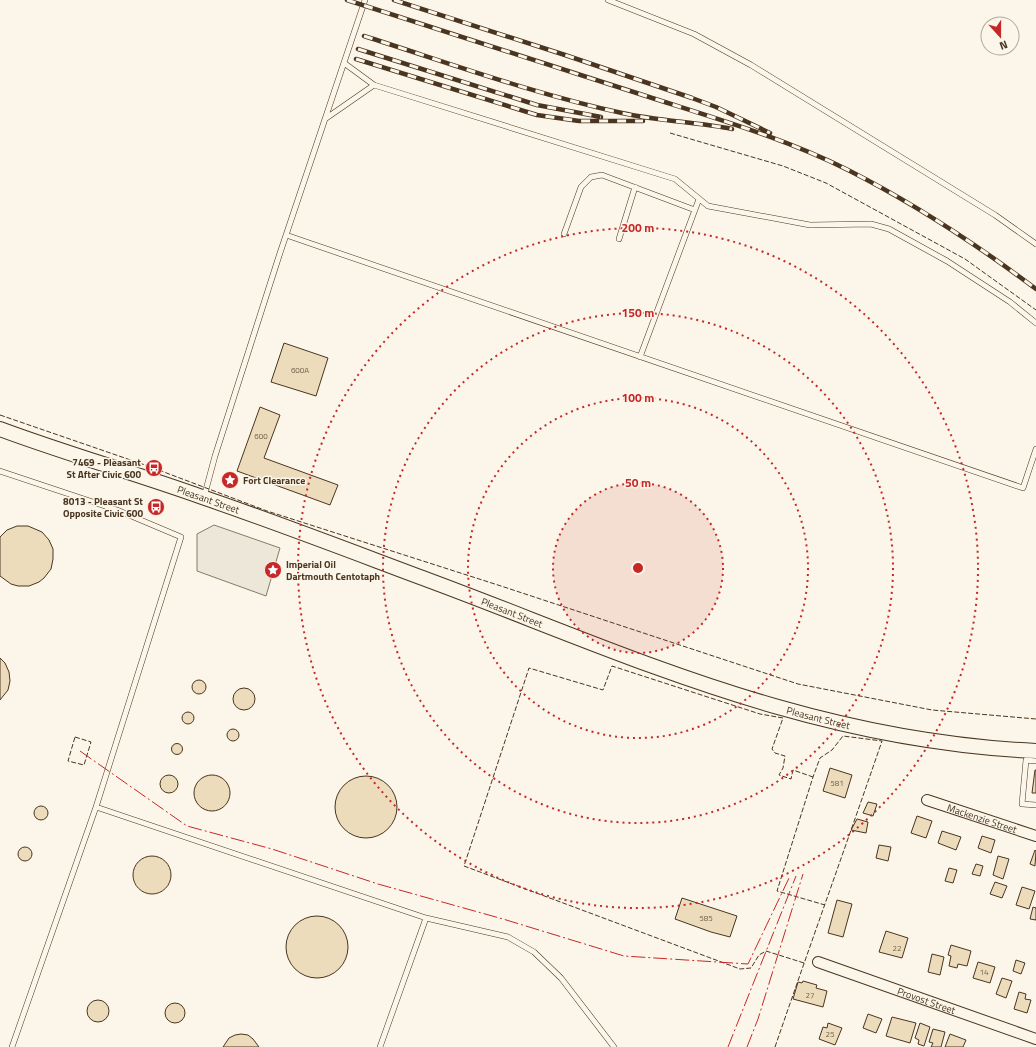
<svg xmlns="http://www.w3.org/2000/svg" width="1036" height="1047" viewBox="0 0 1036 1047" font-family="'Titillium Web',sans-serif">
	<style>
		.parking { fill: #ede7d9; stroke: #887966 }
		.building { fill: #ecdcbc; stroke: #4a3520 }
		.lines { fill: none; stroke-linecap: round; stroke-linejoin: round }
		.lane-casing { stroke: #4a3520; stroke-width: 6 }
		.street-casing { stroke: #4a3520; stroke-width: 12 }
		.secondary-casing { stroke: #4a3520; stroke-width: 16 }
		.lane { stroke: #fbf6e9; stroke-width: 5 }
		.street { stroke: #fbf6e9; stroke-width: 10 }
		.secondary { stroke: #fbf6e9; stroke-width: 14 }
		.rail-casing { stroke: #4a3520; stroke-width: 4.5 }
		.rail { stroke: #fbf6e9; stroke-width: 3; stroke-dasharray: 9; stroke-linecap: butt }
		.fence { stroke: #4a3520; stroke-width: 1; stroke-dasharray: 5 2; stroke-linecap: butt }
		.power { stroke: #c62828; stroke-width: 1; stroke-dasharray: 14 3 2 3; stroke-linecap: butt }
		.ring { fill: none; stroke: #c62828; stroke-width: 2; stroke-dasharray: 2 4 }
		.labels { text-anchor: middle; stroke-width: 3; stroke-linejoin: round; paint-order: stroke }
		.number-label { font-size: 8px; fill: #725f47 }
		.poi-label { font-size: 10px; font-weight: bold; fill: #4a3520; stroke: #fbf6e9; text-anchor: end }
		.street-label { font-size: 10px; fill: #4a3520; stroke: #fbf6e9 }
		.centre { fill: #c62828; stroke: #fbf6e9; stroke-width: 2 }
		.ring-label { font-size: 12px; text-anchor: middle; font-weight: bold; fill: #c62828; stroke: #fbf6e9; stroke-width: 3; stroke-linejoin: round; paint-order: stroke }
	</style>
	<rect width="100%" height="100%" fill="#fbf6e9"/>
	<path class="parking" d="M214,525L280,548L266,596L197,571V534Z"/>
	<path class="building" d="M284,343L328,358L316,396L271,382Z
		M260,407L280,415L264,458L338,485L330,505L237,471Z
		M17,526H28L42,532L49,540L53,549V559L51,569L44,578L39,582L29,586H18L11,584L0,576V537L7,530Z
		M0,658L5,663L9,672L10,681L8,690L0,700Z
		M192 687a7 7 0 1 1 14 0a7 7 0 1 1-14 0Z
		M233 699a11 11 0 1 1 22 0a11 11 0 1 1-22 0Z
		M182 718a6 6 0 1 1 12 0a6 6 0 1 1-12 0Z
		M227 735a6 6 0 1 1 12 0a6 6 0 1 1-12 0Z
		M171.5 749a5.5 5.5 0 1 1 11 0a5.5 5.5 0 1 1-11 0Z
		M830,768L852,775L845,798L823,791Z
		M1035,770H1036V793H1032Z
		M160 784a9 9 0 1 1 18 0a9 9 0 1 1-18 0Z
		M194 793a18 18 0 1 1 36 0a18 18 0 1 1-36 0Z
		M335 807a31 31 0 1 1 62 0a31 31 0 1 1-62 0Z
		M868,802L877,804L873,816L863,813Z
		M34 813a7 7 0 1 1 14 0a7 7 0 1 1-14 0Z
		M917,816L932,821L926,838L911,833Z
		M857,819L868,822L866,833L851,830Z
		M942,831L961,837L956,850L938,843Z
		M982,836L995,840L991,853L978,848Z
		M879,845L891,847L888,861L876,858Z
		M18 854a7 7 0 1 1 14 0a7 7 0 1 1-14 0Z
		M1035,850L1036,851L1035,866L1030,864Z
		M998,856L1009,859L1003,879L993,875Z
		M133 875a19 19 0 1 1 38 0a19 19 0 1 1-38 0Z
		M976,864L983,866L980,876L972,874Z
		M949,868L957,870L953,883L945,881Z
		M995,882L1007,886L1002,898L990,894Z
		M1022,887L1035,891L1029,909L1016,905Z
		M682,898L737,916L730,937L711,932L675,919Z
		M837,900L852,904L843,937L828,933Z
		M1033,907L1036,908V920L1030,919Z
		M286 947a31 31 0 1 1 62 0a31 31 0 1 1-62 0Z
		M886,931L908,938L902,958L879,952Z
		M951,945L971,951L967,966L958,964L957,968L949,966L951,956L948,955Z
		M932,954L944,957L940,975L928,972Z
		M1016,960L1025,963L1021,974L1013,971Z
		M978,962L995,967L990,983L973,978Z
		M1002,978L1012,981L1006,998L996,994Z
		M803,981L817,985L816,988L827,991L823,1007L793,999L798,982L802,983Z
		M1019,992L1026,994L1025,999L1031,1000L1027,1013L1014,1009Z
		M87 1011a11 11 0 1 1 22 0a11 11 0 1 1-22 0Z
		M165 1013a10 10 0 1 1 20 0a10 10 0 1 1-20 0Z
		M868,1014L882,1019L876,1033L863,1028Z
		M892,1017L916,1023L910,1043L886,1036Z
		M828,1023L842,1028L835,1045L819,1039L823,1027L827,1028Z
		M920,1023L930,1027L924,1046L918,1044L919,1040L915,1038Z
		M933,1029L945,1032L941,1047H931L933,1043L929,1042Z
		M241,1034L248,1035L253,1039L259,1047H223L229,1038L235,1035Z
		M950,1034L966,1040L963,1047H945Z"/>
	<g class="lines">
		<g class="lane-casing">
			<path id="lane" d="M608,0L694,34L751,65L995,215L1036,244
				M374,85L675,179L708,206L810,225L871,224L889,229L947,261L1010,302L1036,323
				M325,119L374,85L344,63
				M564,234L581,187L591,177L602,175L695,210
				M286,235L1023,488L1036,449
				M619,239L635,187
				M640,357L699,199
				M0,471L117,510L181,537L96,807L12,1047
				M204,497L215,456L279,256L365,0
				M1036,761L1026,760L1022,804L1036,805
				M96,807L426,918L508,937L534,952L561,978L614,1047
				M380,1047L426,918"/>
		</g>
		<g class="street-casing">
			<g id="street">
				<path id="s1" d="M927,800L1036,836"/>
				<path id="s2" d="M818,962L1036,1039"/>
			</g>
		</g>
		<g class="secondary-casing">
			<g id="secondary">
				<path id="s3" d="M0,429C67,454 135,473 202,497C278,523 353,552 428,580C544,623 658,673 778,707C862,731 949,747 1036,751"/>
			</g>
		</g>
		<use href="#lane" class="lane"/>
		<use href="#street" class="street"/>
		<use href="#secondary" class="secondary"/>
		<g class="rail-casing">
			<path id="rail" d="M347,0C446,32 546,64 646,96C714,118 784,138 848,170C915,204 976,244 1036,289
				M394,0L565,55L692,98L716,107L770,133
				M364,36C449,63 534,94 622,113C658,121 696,122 732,129
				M358,49L537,105L601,117
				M356,59L537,115L579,121H643"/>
		</g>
		<use href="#rail" class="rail"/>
		<path class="fence" d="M670,133L783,166L826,183L965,259L1036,310
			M0,415L148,466L267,511L501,586L798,684L932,710L1036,719
			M75,737L91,742L84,765L68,761Z
			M804,963L766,951L759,955L751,968L740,969L464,866L529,668L603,690L612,666L760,714L783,718L772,749L775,753L785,756L783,768L779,775L791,779L793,770L813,777
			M775,1047C810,945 847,843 882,741L843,736L832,750L820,758L813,777L777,891L825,905"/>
		<path class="power" d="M80,751L187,826L272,849L378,884L503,919L624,956L748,964L790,876
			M728,1047L796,876
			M747,1047L758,1019L803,874"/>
	</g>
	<circle cx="638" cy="568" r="85" fill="#c62828" fill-opacity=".12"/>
	<g class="ring">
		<circle cx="638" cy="568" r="85"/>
		<circle cx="638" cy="568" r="170"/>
		<circle cx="638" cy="568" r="255"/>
		<circle cx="638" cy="568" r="340"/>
	</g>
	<defs>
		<g id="bus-disc" transform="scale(0.9)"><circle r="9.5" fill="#c62828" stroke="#fbf6e9"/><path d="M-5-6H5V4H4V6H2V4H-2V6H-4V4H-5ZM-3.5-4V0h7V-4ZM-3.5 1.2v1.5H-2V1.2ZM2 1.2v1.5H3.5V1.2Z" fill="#fff"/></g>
		<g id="sight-disc" transform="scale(0.9)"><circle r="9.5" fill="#c62828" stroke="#fbf6e9"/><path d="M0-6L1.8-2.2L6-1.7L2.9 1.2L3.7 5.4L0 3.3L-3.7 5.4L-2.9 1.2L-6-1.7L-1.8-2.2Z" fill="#fff"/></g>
	</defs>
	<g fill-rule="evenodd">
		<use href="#bus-disc" x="154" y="468"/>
		<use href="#sight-disc" x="230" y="480"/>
		<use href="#bus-disc" x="156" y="507"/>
		<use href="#sight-disc" x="273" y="570"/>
	</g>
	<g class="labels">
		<g class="number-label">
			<text x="300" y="373">600A</text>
			<text x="261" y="439">600</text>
			<text x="837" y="786">581</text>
			<text x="706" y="921">585</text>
			<text x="897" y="951">22</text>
			<text x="984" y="975">14</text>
			<text x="810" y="998">27</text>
			<text x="830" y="1037">25</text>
		</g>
		<g class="poi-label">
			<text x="141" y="466">7469 - Pleasant<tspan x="141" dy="12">St After Civic 600</tspan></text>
			<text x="243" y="484" text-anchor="start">Fort Clearance</text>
			<text x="143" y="505">8013 - Pleasant St<tspan x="143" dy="12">Opposite Civic 600</tspan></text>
			<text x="286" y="568" text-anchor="start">Imperial Oil<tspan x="286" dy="12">Dartmouth Centotaph</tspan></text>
		</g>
		<g class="street-label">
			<text dy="4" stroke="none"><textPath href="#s3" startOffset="220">Pleasant Street</textPath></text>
			<text dy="4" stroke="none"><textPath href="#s3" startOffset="544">Pleasant Street</textPath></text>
			<text dy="4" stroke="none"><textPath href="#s3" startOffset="868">Pleasant Street</textPath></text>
			<text dy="4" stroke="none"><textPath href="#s1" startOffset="58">Mackenzie Street</textPath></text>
			<text dy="4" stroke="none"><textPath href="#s2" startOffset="115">Provost Street</textPath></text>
		</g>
	</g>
	<circle cx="638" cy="568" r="6" class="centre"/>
	<g class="ring-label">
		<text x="638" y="232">200 m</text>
		<text x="638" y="317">150 m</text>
		<text x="638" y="402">100 m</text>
		<text x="638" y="487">50 m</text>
	</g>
	<g transform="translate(1000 36) rotate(159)"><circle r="19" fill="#fbf6e9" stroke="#b4a999"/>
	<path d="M0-3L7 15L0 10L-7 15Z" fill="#c62828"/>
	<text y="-6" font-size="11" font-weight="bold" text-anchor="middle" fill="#4a3520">N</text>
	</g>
</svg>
